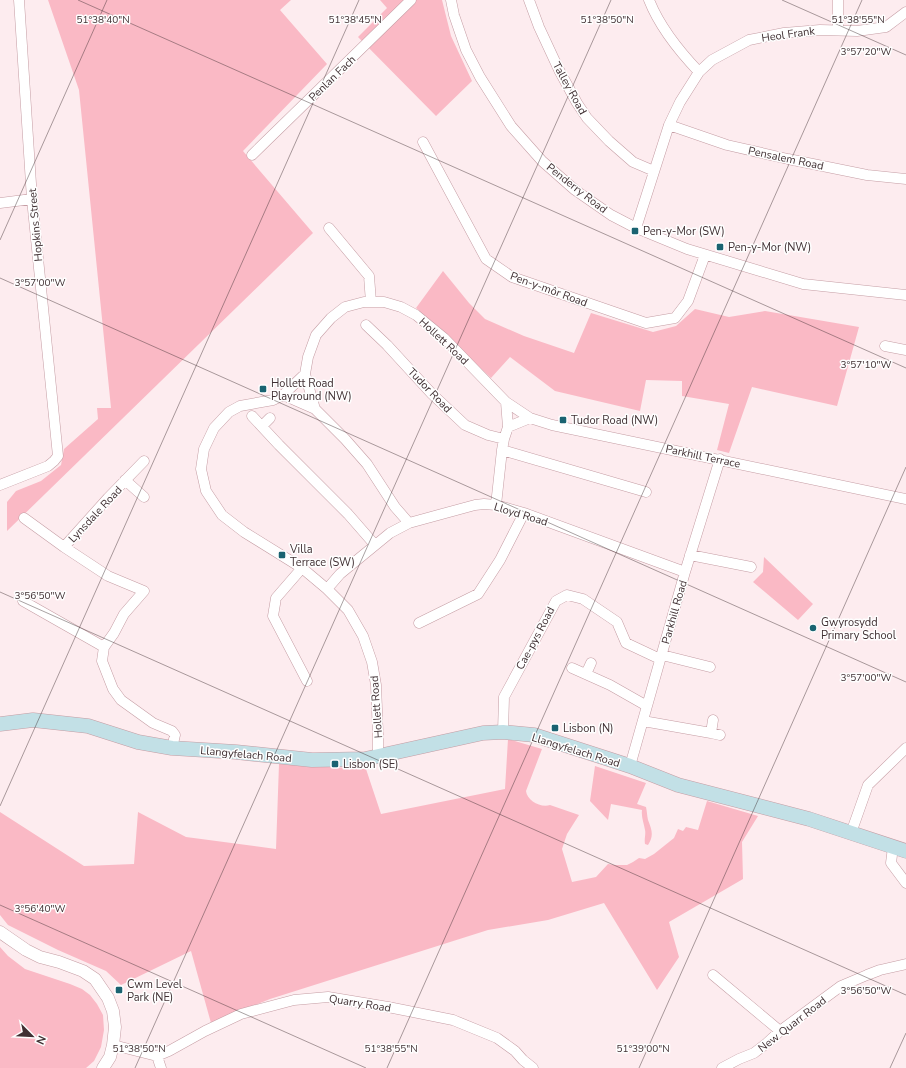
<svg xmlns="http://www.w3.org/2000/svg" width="906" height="1068" viewBox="0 0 906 1068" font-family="'Nunito Sans',sans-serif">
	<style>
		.green { fill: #fab9c5 }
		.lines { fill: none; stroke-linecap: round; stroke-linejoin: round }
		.minor-casing { stroke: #c59da4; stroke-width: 11 }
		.tertiary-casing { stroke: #c59da4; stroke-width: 13 }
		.secondary-casing { stroke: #c59da4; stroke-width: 15 }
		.minor { stroke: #fff; stroke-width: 10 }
		.tertiary { stroke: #fff; stroke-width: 12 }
		.secondary { stroke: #c2e0e6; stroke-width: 14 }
		.ticks { fill: none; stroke: #403033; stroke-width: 1; stroke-opacity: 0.45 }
		.poi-dot { fill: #1a6371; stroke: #fefefe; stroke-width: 1.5 }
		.labels { text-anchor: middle; stroke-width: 3; stroke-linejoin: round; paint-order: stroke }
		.street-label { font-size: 11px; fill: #403033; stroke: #fefefe }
		.poi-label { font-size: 11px; fill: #403033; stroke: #fefefe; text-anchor: start }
		.ticks-label { font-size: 10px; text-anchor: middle; fill: #403033; stroke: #fefefe; stroke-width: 3; stroke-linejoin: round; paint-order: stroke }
	</style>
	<rect width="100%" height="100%" fill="#fdecef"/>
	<path class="green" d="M48,0H291L280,10L327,64L243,151L313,233L7,531V502L16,491L41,481L61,465L64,449L98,419L97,408H111L79,90Z
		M380,0H442L451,36L472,81L436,116L358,37L387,8Z
		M443,271L469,303L485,319L524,336L574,353L591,313L653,332L676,326L695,309L729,317L765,311L859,327L837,406L752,387L729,453L717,450L729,404L682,396V381L646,380L640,411L555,391L510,357L491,378L416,308Z
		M764,557L813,604L798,620L753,582L763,572Z
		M508,739L542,749L526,791C527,801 541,808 550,805L579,815L567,834L562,849L572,882L596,877L608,864L615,865H627L633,862L639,858L645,859L654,854L674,838L678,829L683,831L686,827L698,830L707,801L758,816L742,842L743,879L669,922L679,957L657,990L604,903L548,920L488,930L270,999L211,1023L191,951L121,985L106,971L58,950L8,925L0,915V812L84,866L134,864L138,812L186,837L276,849L279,764L366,769L381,814L505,789Z
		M595,766L646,783L637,804L646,807C647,811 647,816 648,820C652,830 654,836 648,845L645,844C644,839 646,834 645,830C644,823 641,817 642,810L611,804L608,820L590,801Z
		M0,947L8,956L25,969L70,984L82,989L90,995L97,1004L103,1015L104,1030L101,1047L94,1061L86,1068H0Z"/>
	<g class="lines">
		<g class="minor-casing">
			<path id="minor" d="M451,0L454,15L466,50L480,77L511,126L542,161L575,190L611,215L636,228L687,249L803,284L906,295
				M529,0L539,27L559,70L577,103L587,118L609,141L633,162L654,171
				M649,0C660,28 679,51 699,72
				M838,0V30
				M669,125L727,145L788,159L867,175L906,179
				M423,142L486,259L512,277L646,323L675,318L688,301L705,255
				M252,155L411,0
				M0,203L32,199
				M329,228L369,276L371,302
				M636,228L669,125L680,102L699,72L712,60L749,40L784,33L820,30L857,31L886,27L906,12
				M366,325L387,345L432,394L465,425L488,435L504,439
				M885,346L906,350
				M305,374L283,395L273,400L240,406L229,412L214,428L204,449L201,469L206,491L222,515L244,532L302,568L327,589L348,610L363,636L372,662L376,685L378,735V757
				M283,395L315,409
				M252,416L279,445L348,514L375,545
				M262,426L270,418
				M508,427L530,418
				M502,450L646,492
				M125,480L144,497
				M0,485L48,466L54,461L58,456L32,199L19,0
				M496,505L502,450L504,439L508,427L506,402
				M24,518L64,547L108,576L144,591L124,614L114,633L104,647L102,661L113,689L121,700L153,723L172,731L175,735L172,748
				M409,523L395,507L367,464L345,439L315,409L305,374L308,357L316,335L331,318L345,307L364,302H384L401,307L416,315L444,338L506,402L530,418L552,425L906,499
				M64,547L108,498L144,461
				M690,555L751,567
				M302,568L276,598L273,616L307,681
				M327,589L340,574L390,533L409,523L475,505L484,504L496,505L524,513L685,572
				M23,601L104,647
				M419,623L478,594L500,560L524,513
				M662,655L710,667
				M572,668L610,685L647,706
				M586,674L591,663
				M643,721L711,733L720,735
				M503,732L504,697L556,601L567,595L583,599L617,622L626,643L660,659
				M711,733L713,720
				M630,766L685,572L720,459
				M851,833L868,785L906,748
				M893,847L891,863L906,883
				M713,975L780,1031
				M113,1045L157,1056L169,1051L205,1031L241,1014L294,1000L328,997L388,1007L453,1020L497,1038L515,1051L523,1060L533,1068
				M157,1056L161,1068
				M722,1068L739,1059L754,1053L767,1043L780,1031L841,986L867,975L880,970L906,964"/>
		</g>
		<g class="tertiary-casing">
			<path id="tertiary" d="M0,932L26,950L40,957L59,962L83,971L95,979L108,998L113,1011L115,1027L113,1045L110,1057L103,1068"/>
		</g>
		<g class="secondary-casing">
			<path id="secondary" d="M0,724L33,720L88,726L138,742L172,748L236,752L312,760L365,759L483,733L503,732L534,735L630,766L678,785L809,819L906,851"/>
		</g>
		<use href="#minor" class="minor"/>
		<use href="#tertiary" class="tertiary"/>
		<use href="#secondary" class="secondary"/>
	</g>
	<path class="ticks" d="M78,0L906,368M782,0L906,55M0,240L107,0M0,278L906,682M0,592L906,995M0,806L359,0M0,905L366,1068M135,1068L611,0M387,1068L862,0M639,1068L906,467M890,1068L906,1033"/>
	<g class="poi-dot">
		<rect x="631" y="227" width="8" height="8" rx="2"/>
		<rect x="716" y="243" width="8" height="8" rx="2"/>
		<rect x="259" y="385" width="8" height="8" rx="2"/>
		<rect x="559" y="416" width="8" height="8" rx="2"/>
		<rect x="278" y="551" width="8" height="8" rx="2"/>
		<circle cx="813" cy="628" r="4"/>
		<rect x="551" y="724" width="8" height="8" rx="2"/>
		<rect x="331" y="760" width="8" height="8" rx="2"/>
		<rect x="115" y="986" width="8" height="8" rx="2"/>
	</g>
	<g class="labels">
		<g class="street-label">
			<text transform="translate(788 34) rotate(-8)" y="4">Heol Frank</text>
			<text transform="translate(332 78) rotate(-44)" y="4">Penlan Fach</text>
			<text transform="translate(570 88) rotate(61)" y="4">Talley Road</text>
			<text transform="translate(786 158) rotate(12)" y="4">Pensalem Road</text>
			<text transform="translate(577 188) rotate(38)" y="4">Penderry Road</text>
			<text transform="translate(35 225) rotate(-95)" y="4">Hopkins Street</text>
			<text transform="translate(549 289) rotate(20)" y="4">Pen-y-môr Road</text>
			<text transform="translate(444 341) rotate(43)" y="4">Hollett Road</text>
			<text transform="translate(430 390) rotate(46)" y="4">Tudor Road</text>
			<text transform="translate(703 456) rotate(12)" y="4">Parkhill Terrace</text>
			<text transform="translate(95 514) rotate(-47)" y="4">Lynsdale Road</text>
			<text transform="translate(521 514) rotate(17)" y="4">Lloyd Road</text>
			<text transform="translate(674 612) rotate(-74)" y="4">Parkhill Road</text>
			<text transform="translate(535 638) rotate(-62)" y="4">Cae-pys Road</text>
			<text transform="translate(376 707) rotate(-94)" y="4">Hollett Road</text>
			<text transform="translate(576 750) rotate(17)" y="4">Llangyfelach Road</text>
			<text transform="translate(246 754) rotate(5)" y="4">Llangyfelach Road</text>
			<text transform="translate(360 1003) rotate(9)" y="4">Quarry Road</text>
			<text transform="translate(792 1024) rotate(-38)" y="4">New Quarr Road</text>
		</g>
		<g class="poi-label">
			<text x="643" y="235">Pen-y-Mor (SW)</text>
			<text x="728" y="251">Pen-y-Mor (NW)</text>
			<text x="271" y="387">Hollett Road<tspan x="271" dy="13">Playround (NW)</tspan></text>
			<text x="571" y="424">Tudor Road (NW)</text>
			<text x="290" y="553">Villa<tspan x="290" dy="13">Terrace (SW)</tspan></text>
			<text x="821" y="626">Gwyrosydd<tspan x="821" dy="13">Primary School</tspan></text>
			<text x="563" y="732">Lisbon (N)</text>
			<text x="343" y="768">Lisbon (SE)</text>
			<text x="127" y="988">Cwm Level<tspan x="127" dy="13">Park (NE)</tspan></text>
		</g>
	</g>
	<g class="ticks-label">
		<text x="355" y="23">51°38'45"N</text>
		<text x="607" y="23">51°38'50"N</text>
		<text x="858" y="23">51°38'55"N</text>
		<text x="103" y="23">51°38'40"N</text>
		<text x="866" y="55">3°57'20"W</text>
		<text x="40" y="286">3°57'00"W</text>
		<text x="866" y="368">3°57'10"W</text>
		<text x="40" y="599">3°56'50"W</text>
		<text x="866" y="681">3°57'00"W</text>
		<text x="40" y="912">3°56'40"W</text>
		<text x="866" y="994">3°56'50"W</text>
		<text x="139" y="1052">51°38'50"N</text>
		<text x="391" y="1052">51°38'55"N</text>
		<text x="643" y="1052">51°39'00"N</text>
	</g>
	<g transform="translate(32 1036) rotate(114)" stroke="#fefefe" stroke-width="3" paint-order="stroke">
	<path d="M0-3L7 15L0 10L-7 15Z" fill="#403033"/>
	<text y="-6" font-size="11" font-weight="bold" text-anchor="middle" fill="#403033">N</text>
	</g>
</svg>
